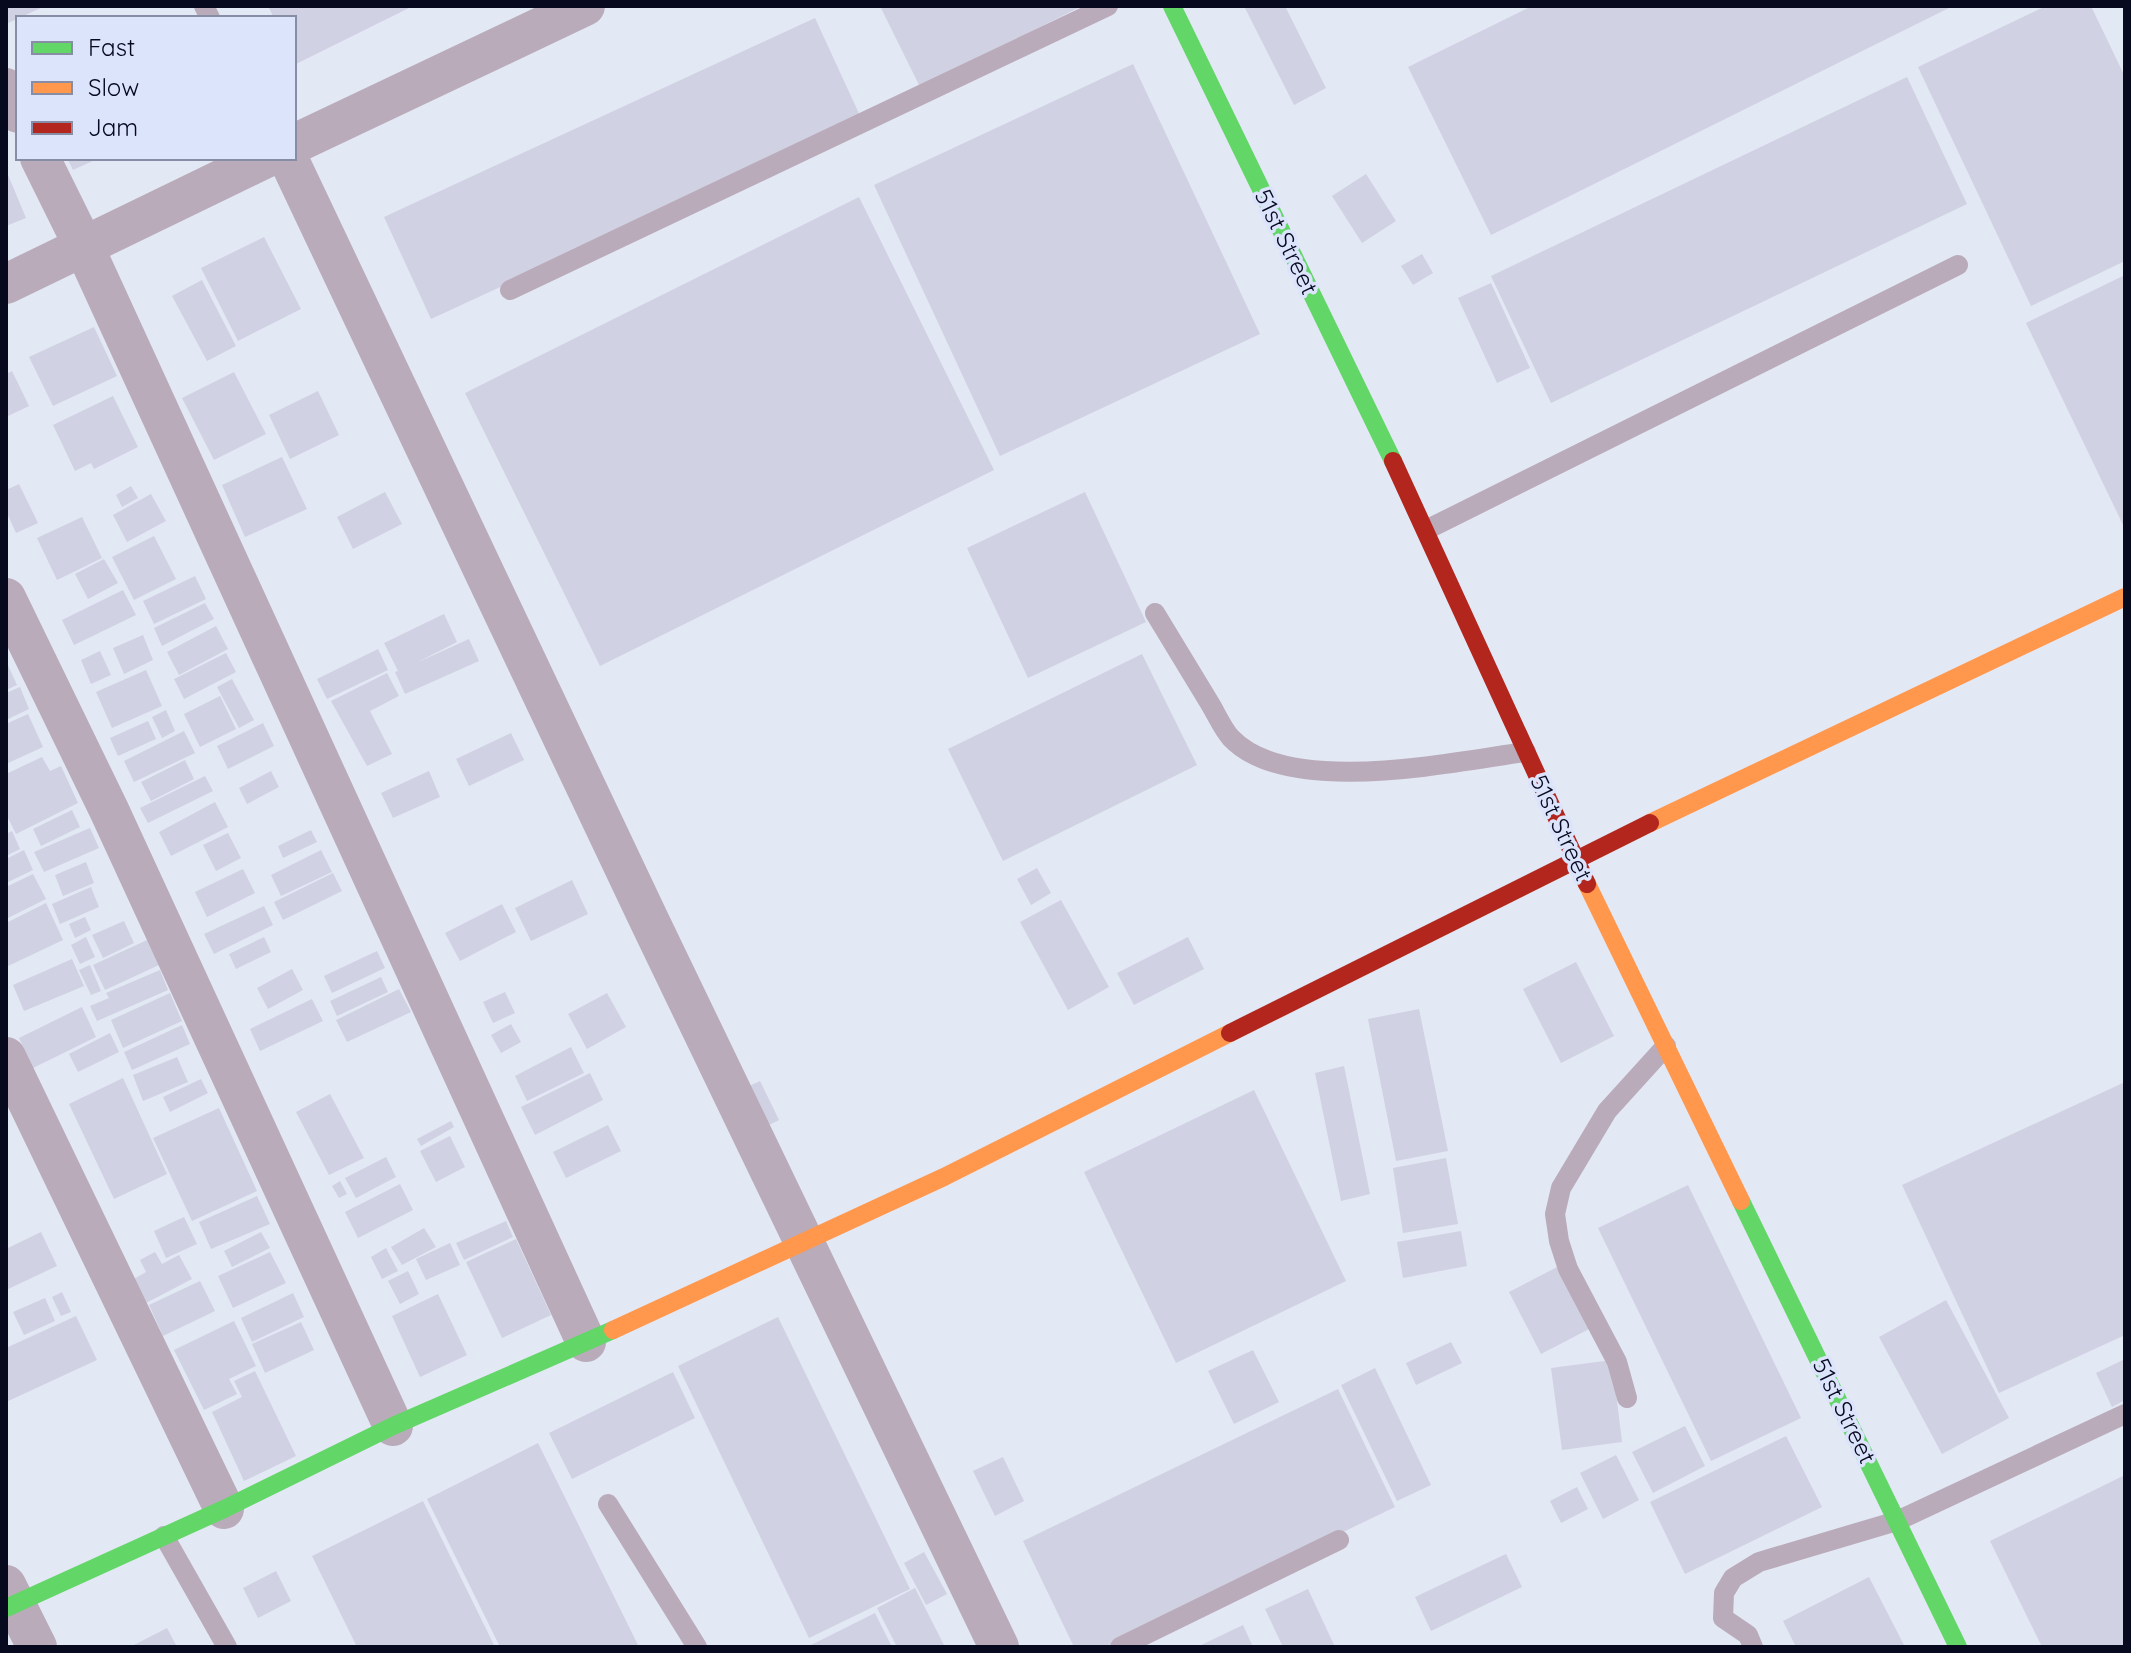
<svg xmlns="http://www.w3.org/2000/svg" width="2131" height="1653" viewBox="0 0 2131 1653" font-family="Quicksand,sans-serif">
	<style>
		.building { fill: #d0d1e2 }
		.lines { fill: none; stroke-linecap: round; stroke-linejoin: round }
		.lane { stroke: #baabba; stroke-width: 20 }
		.street { stroke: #baabba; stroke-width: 40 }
		.fast { stroke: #63d668; stroke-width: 18 }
		.slow { stroke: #ff974d; stroke-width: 18 }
		.jam { stroke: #b3261e; stroke-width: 18 }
		.labels { text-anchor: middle; stroke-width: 7; stroke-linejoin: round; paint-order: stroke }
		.street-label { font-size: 24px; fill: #070a1f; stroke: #dce4fc }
	</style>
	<rect width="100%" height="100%" fill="#e3e8f5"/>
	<path class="building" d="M6,6H45L6,24Z
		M268,6H413L296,64L294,18H274Z
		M880,6H1082L920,87Z
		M1244,6H1285L1326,88L1294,105Z
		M1532,6H1953L1491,235L1408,67Z
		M2046,6H2091L2125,77V261L2031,306L1918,67Z
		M815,18L862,120L431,319L384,217Z
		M1133,64L1260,334L1000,456L874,185Z
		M1907,77L1967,204L1551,403L1491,276Z
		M67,158H99L73,170Z
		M6,170L26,218L6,226Z
		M1366,174L1396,221L1362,243L1332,196Z
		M859,197L994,470L600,666L465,393Z
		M264,237L301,309L238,341L201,268Z
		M1422,254L1433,273L1413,285L1401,266Z
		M2125,275V529L2026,323Z
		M202,280L236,346L207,361L172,296Z
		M1491,283L1530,368L1497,383L1458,298Z
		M94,327L117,376L53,406L29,357Z
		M12,371L29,406L6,417V374Z
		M234,372L266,434L214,460L182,398Z
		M318,391L339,435L290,459L269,415Z
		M113,396L138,447L94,469L91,463L75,471L53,425Z
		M282,457L307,509L245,537L222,485Z
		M19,484L38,523L16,533L6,511V490Z
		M131,486L138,498L122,507L116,495Z
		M385,492L402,524L353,549L337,517Z
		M1085,492L1146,622L1028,678L967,548Z
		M151,494L166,521L127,542L113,515Z
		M82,517L102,558L57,580L37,538Z
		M154,536L176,579L134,600L112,557Z
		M104,559L118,583L88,599L75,574Z
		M195,576L206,599L154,624L143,601Z
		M123,590L136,615L74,645L62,620Z
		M205,603L214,619L162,646L154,628Z
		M444,614L457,642L416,663L469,639L479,661L405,694L395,672L398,671L384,643Z
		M216,626L228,649L179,675L167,652Z
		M143,635L153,660L124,674L113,648Z
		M378,649L388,670L327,699L317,679Z
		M100,651L111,675L91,684L81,660Z
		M226,653L236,672L184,699L174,679Z
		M1142,654L1197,765L1003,861L948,749Z
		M6,661L17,685L6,690Z
		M146,670L162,706L112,728L96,692Z
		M387,673L399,696L370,711L392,754L367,766L331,701Z
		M232,679L254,720L239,728L217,687Z
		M20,687L29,709L8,719L6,693Z
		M220,696L236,729L200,747L184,714Z
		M166,710L175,731L162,738L152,717Z
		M28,714L43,747L6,764V724Z
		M148,721L156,739L118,756L110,738Z
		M263,723L274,746L228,769L217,746Z
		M184,731L195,753L134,782L124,761Z
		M511,733L524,760L469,786L456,759Z
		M42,757L50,771L61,766L78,803L16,834L6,814V774Z
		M185,760L194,779L151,801L141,782Z
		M271,771L279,787L247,804L239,788Z
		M429,771L440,797L393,818L381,793Z
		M205,776L213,791L148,823L140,808Z
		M215,802L228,827L171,856L159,832Z
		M72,810L80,827L41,846L33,829Z
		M90,828L99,848L44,872L34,852Z
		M311,830L317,842L283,858L278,846Z
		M12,831L20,849L6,856V834Z
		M228,833L241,858L216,871L203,845Z
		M24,850L33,870L6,883V859Z
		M321,850L332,872L281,896L271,875Z
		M86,862L94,883L63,896L55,875Z
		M1037,868L1051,893L1031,905L1017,879Z
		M243,869L255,893L207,917L195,892Z
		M333,873L342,891L283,920L274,902Z
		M33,874L46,899L6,919V887Z
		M572,880L588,914L531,941L515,908Z
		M91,887L99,907L60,924L52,904Z
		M1061,900L1109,987L1068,1010L1020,922Z
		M46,903L63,940L6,967V923Z
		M502,904L516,932L460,961L445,933Z
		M264,906L273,925L214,954L204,934Z
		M85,917L91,930L75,938L69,924Z
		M124,921L134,943L103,958L92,935Z
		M86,937L95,957L80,964L71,945Z
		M264,937L271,952L236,969L229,954Z
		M1188,937L1204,969L1134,1005L1117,973Z
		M147,940L159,965L105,990L93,965Z
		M377,951L385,968L332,993L324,976Z
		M72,959L84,986L24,1011L13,985Z
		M1576,962L1614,1036L1561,1063L1523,989Z
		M90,965L101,991L91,995L79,970Z
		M292,969L303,990L268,1009L257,988Z
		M160,970L168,990L97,1021L90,1006L109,998L106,993Z
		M381,977L388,992L337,1016L330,1001Z
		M399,989L411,1012L347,1042L336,1020Z
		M505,992L515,1013L493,1023L483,1002Z
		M170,993L182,1021L123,1048L111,1020Z
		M607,993L626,1027L587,1049L568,1014Z
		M312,999L323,1021L260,1051L250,1029Z
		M82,1007L96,1037L33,1068L19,1038Z
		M1419,1009L1448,1151L1396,1161L1368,1019Z
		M511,1024L521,1042L501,1053L491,1035Z
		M182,1025L190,1044L132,1070L124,1052Z
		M110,1033L119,1052L78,1072L69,1054Z
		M571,1047L584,1073L527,1101L515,1076Z
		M177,1057L188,1082L143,1101L133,1075Z
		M1344,1066L1370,1194L1341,1201L1315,1073Z
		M590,1073L603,1100L535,1135L521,1107Z
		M123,1078L167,1174L114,1199L69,1104Z
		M201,1079L208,1093L170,1112L163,1097Z
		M760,1081L779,1120L765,1127L745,1088Z
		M2125,1082V1335L1999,1393L1902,1185Z
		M1254,1090L1346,1281L1176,1363L1084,1172Z
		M330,1094L364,1158L329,1175L296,1112Z
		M219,1108L257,1191L192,1221L153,1138Z
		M451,1121L454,1127L421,1146L417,1139Z
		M608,1125L621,1151L566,1178L553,1152Z
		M450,1136L465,1167L436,1182L420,1151Z
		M386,1157L396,1177L356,1198L345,1178Z
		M1446,1158L1458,1224L1403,1233L1393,1168Z
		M340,1181L347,1194L339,1198L332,1186Z
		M400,1184L413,1210L358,1238L345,1212Z
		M1688,1185L1801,1418L1711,1461L1598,1228Z
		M257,1196L270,1224L211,1249L199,1222Z
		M184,1217L197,1244L166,1258L154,1231Z
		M506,1221L513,1237L464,1260L456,1243Z
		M424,1228L436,1247L402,1265L391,1247Z
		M1461,1231L1467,1266L1403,1278L1397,1242Z
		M41,1232L57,1266L6,1290V1249Z
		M261,1232L270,1248L232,1267L224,1251Z
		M516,1239L551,1315L502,1338L466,1262Z
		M450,1243L460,1265L426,1280L416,1259Z
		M386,1248L398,1271L382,1279L371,1257Z
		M155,1252L162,1264L179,1255L192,1279L146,1303L134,1279L146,1272L140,1260Z
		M270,1252L286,1283L233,1308L218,1276Z
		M1561,1265L1593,1327L1541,1354L1509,1292Z
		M408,1271L419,1294L400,1304L388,1281Z
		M200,1281L215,1311L163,1336L149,1305Z
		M62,1292L71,1312L61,1316L52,1297Z
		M293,1293L304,1317L252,1342L241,1318Z
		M438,1294L467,1355L420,1377L392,1316Z
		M45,1298L55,1321L24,1335L13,1312Z
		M1946,1300L2009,1418L1942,1454L1879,1337Z
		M76,1316L97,1360L6,1402V1348Z
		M778,1317L910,1589L809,1638L678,1366Z
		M234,1321L256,1366L229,1379L237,1394L204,1410L174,1350Z
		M301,1322L314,1350L265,1373L252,1344Z
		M1451,1342L1462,1363L1416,1385L1406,1363Z
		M1253,1350L1279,1402L1234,1424L1208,1371Z
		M2125,1359V1400L2112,1407L2096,1373Z
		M1612,1360L1622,1442L1562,1450L1551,1368Z
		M1375,1368L1431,1485L1397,1501L1341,1385Z
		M255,1371L296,1456L244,1481L212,1412L242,1397L234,1381Z
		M673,1372L695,1418L572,1479L549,1433Z
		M1338,1389L1395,1507L1104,1647H1074L1023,1541Z
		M1685,1426L1705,1466L1653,1493L1632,1452Z
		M1786,1436L1822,1507L1685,1574L1650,1502Z
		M538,1443L639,1647H500L427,1499Z
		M1616,1455L1639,1500L1603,1519L1580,1473Z
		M1003,1457L1024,1501L995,1516L973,1471Z
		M2125,1475V1647H2042L1990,1541Z
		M1577,1487L1588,1509L1561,1523L1550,1501Z
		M423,1501L495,1647H357L312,1556Z
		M924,1552L947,1594L926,1605L904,1563Z
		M1506,1554L1522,1587L1431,1631L1415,1597Z
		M276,1571L291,1601L258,1618L243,1588Z
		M1869,1577L1905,1647H1796L1783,1621Z
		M915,1588L945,1647H897L877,1608Z
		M1308,1589L1335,1647H1283L1265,1609Z
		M875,1613L892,1647H807Z
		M1243,1625L1253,1647H1197Z
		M167,1628L177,1647H130Z"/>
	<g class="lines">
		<path class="lane" d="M204,6L210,18
			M510,290L1108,6
			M1426,530L1958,265
			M1155,613C1173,643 1191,672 1209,702C1216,713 1222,728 1231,738C1288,798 1452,762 1526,752
			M1627,1398L1617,1362L1568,1269L1559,1241L1555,1214L1561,1188L1607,1111L1666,1046
			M608,1504L697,1647
			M164,1536L227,1647
			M1120,1647L1339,1540
			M1753,1647L1748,1635L1723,1618L1724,1593L1733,1578L1759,1562L1897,1521L2125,1414"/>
		<path class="street" d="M6,88L18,113
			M294,144L585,6
			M40,158L84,247L586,1342
			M288,158L649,920L999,1647
			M6,284L266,158
			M6,598L109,810L393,1426
			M6,1057L224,1509
			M6,1585L37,1647"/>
		<path class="fast" d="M1172,6L1393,461
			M1741,1201L1958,1647
			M6,1608L224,1509L393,1426L613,1330"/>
		<path class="slow" d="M1650,823L2125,597
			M1587,884L1741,1201
			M613,1330L944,1177L1230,1033"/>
		<path class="jam" d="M1393,461L1587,884
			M1230,1033L1650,823"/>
	</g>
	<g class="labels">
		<g class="street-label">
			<text transform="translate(1286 242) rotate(64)" y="8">51st Street</text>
			<text transform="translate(1561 828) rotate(65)" y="8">51st Street</text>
			<text transform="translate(1844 1411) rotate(64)" y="8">51st Street</text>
		</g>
	</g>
	<rect width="2131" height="1653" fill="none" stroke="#070a1f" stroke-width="16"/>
	<rect x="16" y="16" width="280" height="144" fill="#dce4fc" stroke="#878da4" stroke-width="2"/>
	<rect x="32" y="42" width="40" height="12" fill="#63d668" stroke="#878da4" stroke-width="2"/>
	<text x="88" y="56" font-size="24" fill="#070a1f">Fast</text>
	<rect x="32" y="82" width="40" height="12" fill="#ff974d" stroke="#878da4" stroke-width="2"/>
	<text x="88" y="96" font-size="24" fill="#070a1f">Slow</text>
	<rect x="32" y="122" width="40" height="12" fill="#b3261e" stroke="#878da4" stroke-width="2"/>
	<text x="88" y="136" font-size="24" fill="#070a1f">Jam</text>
</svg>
